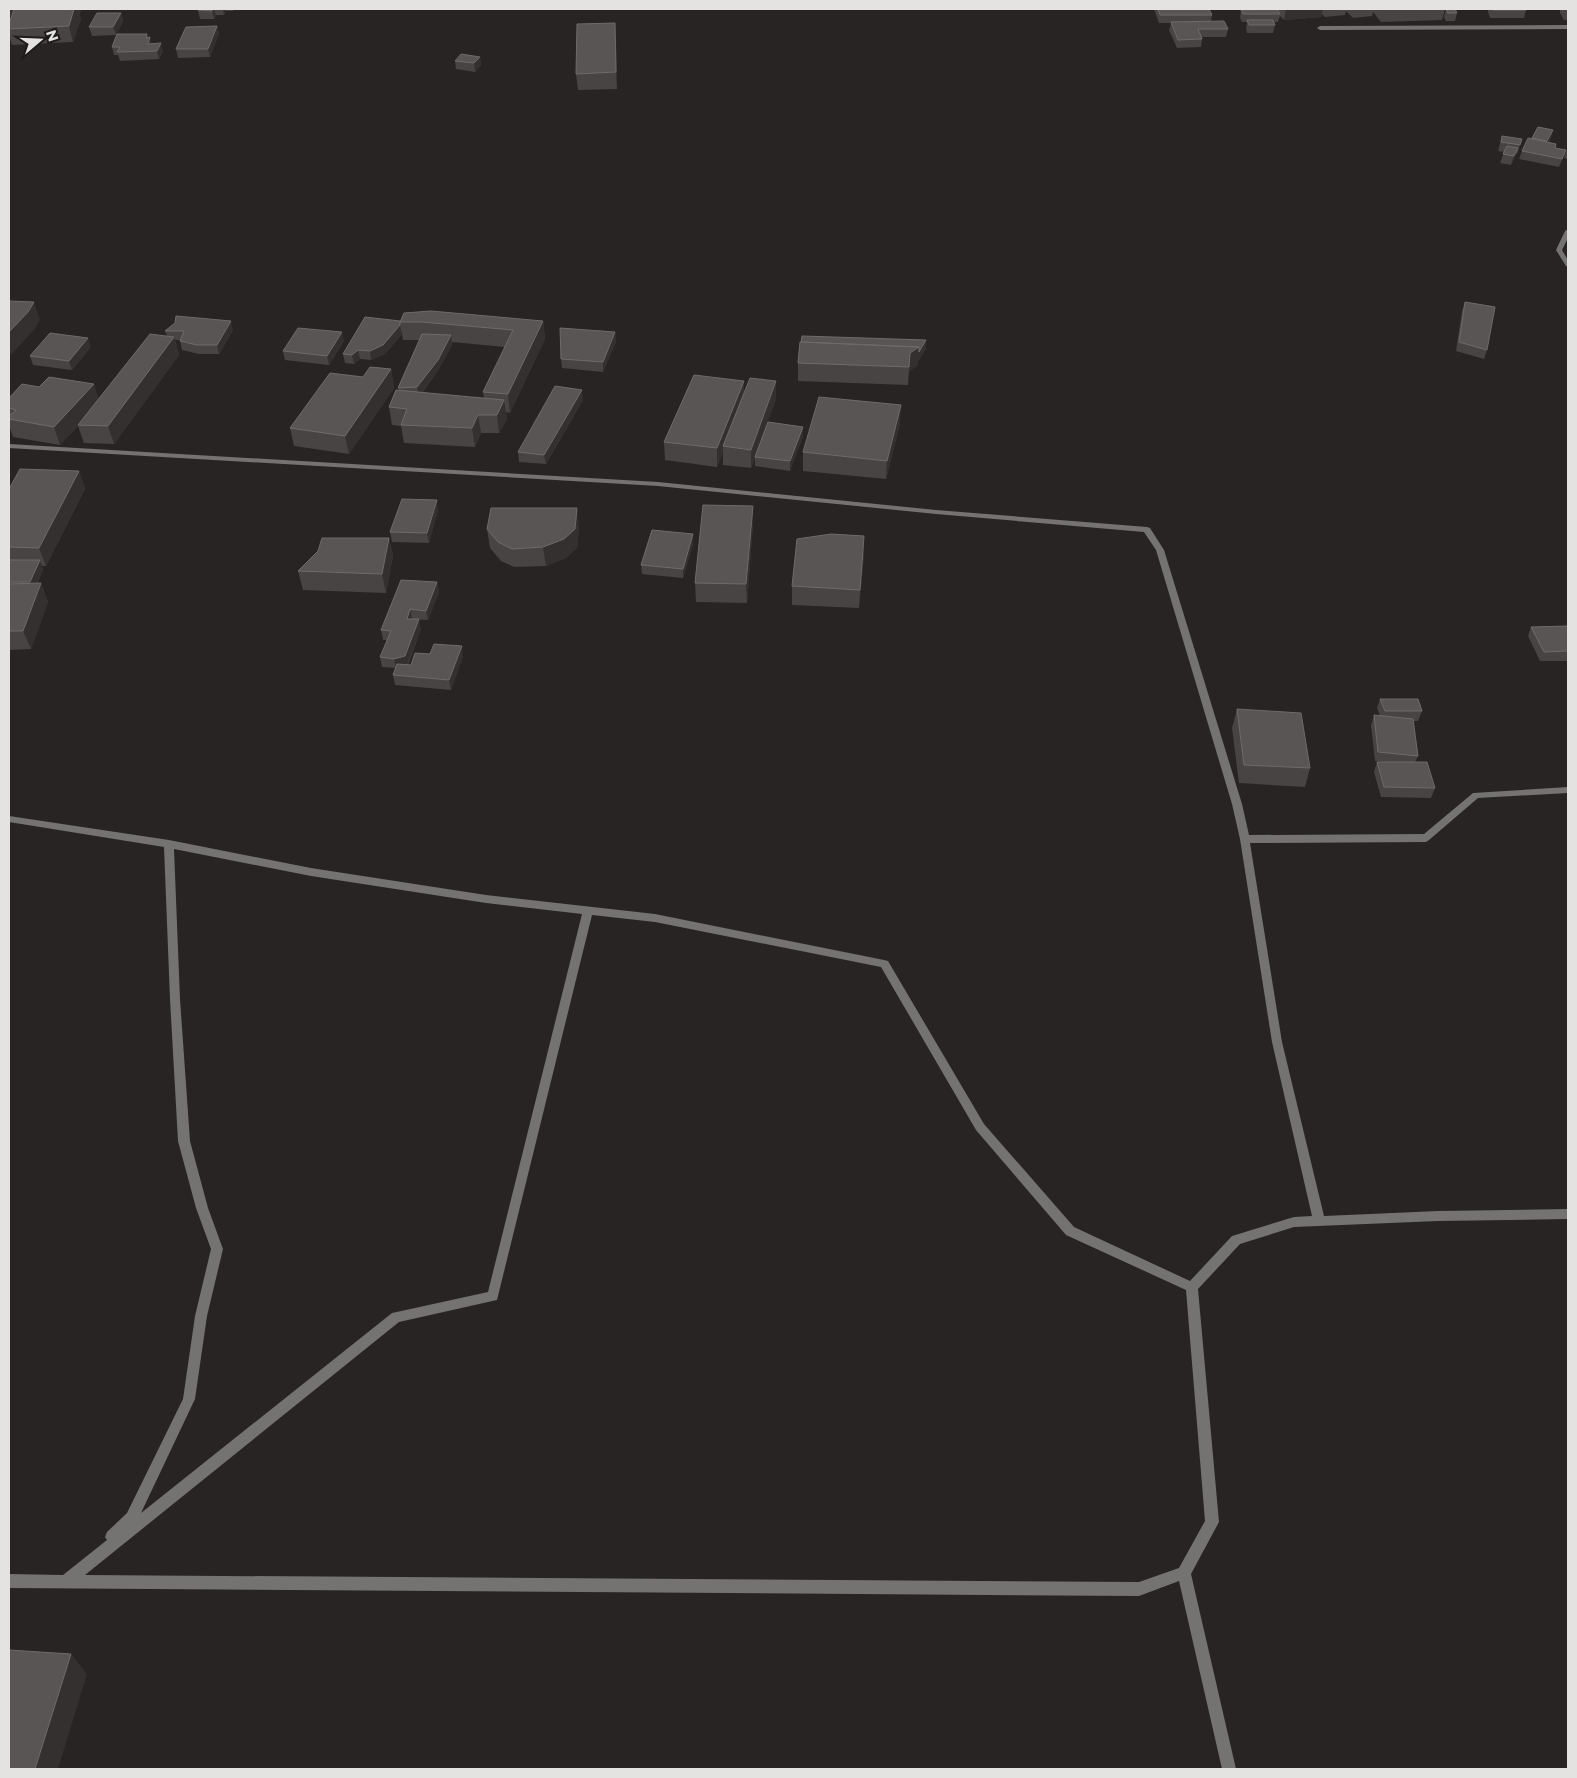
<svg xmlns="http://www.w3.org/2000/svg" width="1577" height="1778" viewBox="0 0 1577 1778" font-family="Montserrat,sans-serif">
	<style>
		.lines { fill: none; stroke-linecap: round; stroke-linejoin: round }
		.minor { fill: #747372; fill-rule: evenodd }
		.wall { fill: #474443; fill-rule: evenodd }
		.shaded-wall { fill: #33302f }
		.building { fill: #585554; stroke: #6e6b6a }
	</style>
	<rect width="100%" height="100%" fill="#272423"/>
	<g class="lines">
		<path class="minor" d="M1568,25V29L1320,30L1317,28L1320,26Z
			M1568,229V238L1562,250L1568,260V267L1566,266L1556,250L1565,231Z
			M9,444L658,482L936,510L1147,527L1150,528L1164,550L1242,804L1249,835L1424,834L1473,793L1568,787V793L1478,798L1429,840L1426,842L1250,843L1282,1042L1324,1216L1438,1211L1568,1209V1219L1438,1221L1294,1227L1240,1244L1198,1289L1219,1522L1191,1574L1236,1769H1222L1179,1581L1139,1596L9,1588V1574L63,1575L107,1540L105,1537L107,1532L127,1513L183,1399L195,1316L211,1249L196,1208L178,1141L170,999L164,847L9,822V816L169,840L311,868L486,895L655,914L884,960L888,961L984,1124L1074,1227L1190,1281L1232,1236L1294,1217L1312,1216L1272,1042L1240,839L1232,804L1156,550L1144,532L936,514L658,486L9,448ZM174,849L311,876L486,903L582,914L488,1292L392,1313L141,1513L195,1399L207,1316L223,1249L208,1208L190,1141L180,999ZM592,915L655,922L881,967L976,1130L1066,1235L1186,1290L1205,1521L1179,1568L1139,1582L85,1575L399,1322L497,1300Z"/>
	</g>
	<path class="wall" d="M14,9H82L79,14L81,19L73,42L12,45L9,35V24Z
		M199,9H234L233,11H226L224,15H216L214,19H200L198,10Z
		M1154,9H1209L1212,15L1211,21L1228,29L1226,37H1202V39L1201,47L1177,48L1169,30L1171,23H1159Z
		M1273,9H1445L1442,20L1381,22L1373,12L1372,16L1353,18L1346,11L1345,15L1325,17L1322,14L1321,17L1284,20L1280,16L1278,22H1274L1275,25L1273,33H1247L1246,28L1247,22H1242L1240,18L1241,10Z
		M1446,9L1457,13L1455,21H1446L1444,17Z
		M1488,9H1525L1526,10L1524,18H1490L1488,12Z
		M1558,9H1568V20H1564L1560,13V10H1559Z
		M121,13L123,21L116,35L92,36L89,27Z
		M217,26L219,34L210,57L178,58L176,49Z
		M147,34L151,43L163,51L159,59L120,61L118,55H114L112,47Z
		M616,39L617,89L578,90L576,74Z
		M480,57L481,65L475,72L456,69L455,61Z
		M1502,136L1520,145L1517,154H1516L1511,165L1500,163L1504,152L1498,151Z
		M1532,138L1551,139L1548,142L1555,148L1566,150L1559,167L1519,159L1522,151Z
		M1568,147V159L1564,158Z
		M1465,302L1487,350L1484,359L1456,351L1462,311Z
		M400,321H543L545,339L510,413L506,412L507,419L499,433H481L475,447L404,443L401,426L392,425L389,407L399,390L398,388L420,340H403L402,334L385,354L371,360L360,359L354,364L345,363L343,354ZM452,342L505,347L483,392L484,399L422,393L439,369L452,345Z
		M233,330L219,354H199L182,350L180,340H175L179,355L114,444L84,443L78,426L60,445L13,437L9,425V398L39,387L99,399L167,336L165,331Z
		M615,332L616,342L603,372L562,368L561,359Z
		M926,340V349L918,361V365L909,371L908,385L798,381V363L799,349Z
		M344,341L329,365L285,360L283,351Z
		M91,347L72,370L33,365L30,356Z
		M391,369L394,388L349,454L294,446L290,428L363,377Z
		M744,393L776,399L766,426L803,427V436L790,471L755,466V458L751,468L723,465V452L717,467L665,460L664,442Z
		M583,400L546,464L519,462L518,452Z
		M900,424L886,479L803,471V452Z
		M79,471L85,489L46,566H42L43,570L37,584L41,583L48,602L31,649L9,650V489Z
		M438,510L429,543L392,542L390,532Z
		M753,524L747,603L696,602L695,583Z
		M579,527L577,548L566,558L546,566L514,567L501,561L490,548L487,529Z
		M693,534V544L683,578L642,574L641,565Z
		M389,538L393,556L386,593L303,590L298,571Z
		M864,555L859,608L792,605V586Z
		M437,582L439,592L428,620L412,619L421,629L408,665H411L430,654L463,656L451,690L395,685L393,675L396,668L382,667L380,657L387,640H383L381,630Z
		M1568,626V661H1540L1528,636L1531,627Z
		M1380,699L1422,711L1418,721H1413L1418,756L1415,762L1435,788L1431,798L1381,797L1374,772L1377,762H1383L1375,761L1371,725L1374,715L1380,716L1377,708Z
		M1237,709L1310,768L1305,787L1239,783L1232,728Z"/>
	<path class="shaded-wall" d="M9,9H12L13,11L9,19Z
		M74,9H78L81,19L73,42L69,26Z
		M78,9H82L80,14Z
		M213,9H214L216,15L214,19L212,11Z
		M223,9H226V11L224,15Z
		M1228,9H1241L1228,10Z
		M1286,9H1323L1321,17L1284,20Z
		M121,13L123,21L116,35L113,27Z
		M615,23L616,39L617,89L616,72Z
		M217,26L219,34L210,57L208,49Z
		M147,34L149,40L150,37L152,46L150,52L146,38Z
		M161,43L163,51L159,59L157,51Z
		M480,57L481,65L475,72L474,63Z
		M1553,130L1551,139L1544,150L1547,141Z
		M1518,148L1515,157L1511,165L1514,156Z
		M34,302L40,320L34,330L11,355L9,350V332Z
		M231,321L233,330L219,354L217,345Z
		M543,321L545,339L510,413L508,394Z
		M400,325L402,334L385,354L371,360L370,351Z
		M342,332L344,341L329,365L327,356Z
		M615,332L616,342L603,372V362Z
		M451,335L452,345L439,369L419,396L417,387Z
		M174,337L179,355L114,444L108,426Z
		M88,338L91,347L72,370L69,361Z
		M926,340V349L918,361V365L909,371L908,385L910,353Z
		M358,350L360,359L354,364L352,355Z
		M391,369L394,388L349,454L345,436Z
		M744,381V399L723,446V452L717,467V448Z
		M776,381V399L751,468V450Z
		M94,384L100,402L60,445L54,427Z
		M582,390L583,400L546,464L544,455Z
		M504,400L507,419L499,433L497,415Z
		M901,405L900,424L886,479L887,461Z
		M478,415L481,433L475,447L472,428Z
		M803,427V436L790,471V461Z
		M79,471L85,489L46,566L39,548Z
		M437,500L438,510L429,543L427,533Z
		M753,506V524L747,603L746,584Z
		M577,508L579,527L577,548L566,558L546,566L543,547Z
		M693,534V544L683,578V569Z
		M864,536V555L859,608L860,590Z
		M389,538L393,556L386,593L382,574Z
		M40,560L43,570L33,592L30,582Z
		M437,582L439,592L428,620L426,611Z
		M41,583L48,602L31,649L23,631Z
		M410,609L412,619H407Z
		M419,619L421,629L407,665L396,668L394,659Z
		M462,646L463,656L451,690L449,680Z
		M71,1654L87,1674L58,1769H35Z"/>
	<path class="building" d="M14,9H74L69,26L9,29V24Z
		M199,9H213L212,11L198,10Z
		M1158,9H1209L1212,15H1160Z
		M1277,9L1280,14H1243L1241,10Z
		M1446,9H1455L1457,13H1448Z
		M1492,9H1525L1526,10H1493Z
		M97,13H121L113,27H89Z
		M1247,20H1273L1275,25H1249Z
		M1224,21L1228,29H1198L1202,39L1178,40L1171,22Z
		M615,23L616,72L576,74L577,24Z
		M217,26L208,49H176L186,27Z
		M117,34H147L146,38L150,37L148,44L161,43L157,51L117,52L120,47H112Z
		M461,54L480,57L474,63L455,61Z
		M1538,127L1553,130L1547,141L1532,138Z
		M1502,136L1522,139L1520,145L1501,142Z
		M1528,138L1556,144L1555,148L1566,150L1562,159L1522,151Z
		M1507,146L1518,148L1514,156L1503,154Z
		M9,301L34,302L28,312L9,332Z
		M1465,302L1495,307L1487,350L1459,342Z
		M431,311L543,321L508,394L483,392L513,330L422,322H400L404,313Z
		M176,316L231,321L217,345H197L180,341L184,331H165L175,323Z
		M365,317L400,321V325L383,345L370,351L358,350L352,355L343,354Z
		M298,328L342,332L327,356L283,351Z
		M560,328L615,332L603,362L561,359Z
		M50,333L88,338L69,361L30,356Z
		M150,334L174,337L108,426L78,425Z
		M422,334L451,335L438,360L417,387L398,388Z
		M802,336L926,340L919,352V347L801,342Z
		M800,342L919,347L910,353L909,367L798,363Z
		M370,367L391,369L345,436L290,428L330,373L363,377Z
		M694,375L744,381L717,448L664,442Z
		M49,377L94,384L54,427L9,419V416L16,410L9,408V398L22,384L39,387Z
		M750,378L776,381L751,450L723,446Z
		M555,386L582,390L544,455L518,452Z
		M396,390L504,400L497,415H478L472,428L401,425L407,409L389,407Z
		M819,397L901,405L887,461L803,452Z
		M768,422L803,427L790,461L755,457Z
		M20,469L79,471L39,548L9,547V489Z
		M402,499L437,500L427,533L390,532Z
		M703,505L753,506L746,584L695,583Z
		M491,508H577L575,529L564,539L543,547L512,549L498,542L487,529Z
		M652,530L693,534L683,569L641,565Z
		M831,534L864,536L860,590L792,586L797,539Z
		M322,538H389L382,574L298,571L318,551Z
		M9,560H40L30,582H9Z
		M401,580L437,582L426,611L410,609L407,619H419L405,656L394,659L380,657L391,631L381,630Z
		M41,583L23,631H9V584Z
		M1568,626V651L1544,652L1531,627Z
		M434,644L462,646L449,680L393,675L397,664L411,665L415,653L430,654Z
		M1380,699H1418L1422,711H1385Z
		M1237,709L1301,713L1310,768L1244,765Z
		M1374,715L1413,719L1418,756L1378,752Z
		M1377,762H1427L1435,788L1384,787Z
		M9,1650L71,1654L35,1769H9Z"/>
	<rect width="1577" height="1778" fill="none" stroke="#e5e3e2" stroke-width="20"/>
	<g transform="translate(40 40) rotate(71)" stroke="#1e1b1a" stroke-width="4" paint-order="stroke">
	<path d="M0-4L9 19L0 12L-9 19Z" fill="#e5e3e2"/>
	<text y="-8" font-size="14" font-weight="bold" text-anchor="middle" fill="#e5e3e2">N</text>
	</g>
</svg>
